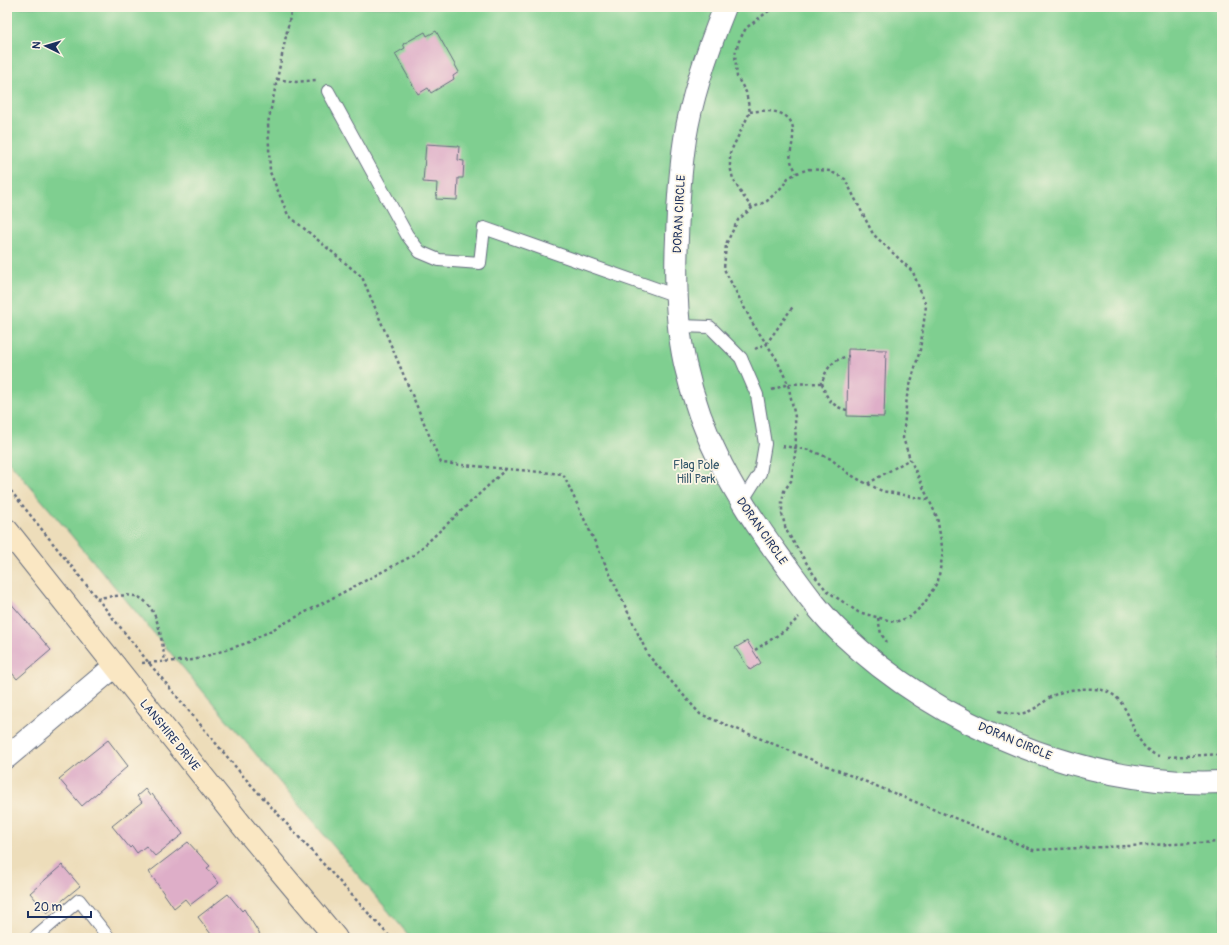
<svg xmlns="http://www.w3.org/2000/svg" width="1229" height="945" viewBox="0 0 1229 945" font-family="Pangolin,sans-serif">
	<style>
		.green { fill: #7fcf90; stroke: #4d7f77 }
		.building { fill: #deaec8 }
		.lines { fill: none; stroke-linecap: round; stroke-linejoin: round }
		.lane-casing { stroke: #646c7e; stroke-width: 14 }
		.street-casing { stroke: #646c7e; stroke-width: 24 }
		.secondary-casing { stroke: #646c7e; stroke-width: 24 }
		.path { stroke: #646c7e; stroke-width: 2.5; stroke-dasharray: 3 3; stroke-linecap: butt }
		.lane { stroke: #fff; stroke-width: 12 }
		.street { stroke: #fff; stroke-width: 22 }
		.secondary { stroke: #fae7c3; stroke-width: 22 }
		.labels { text-anchor: middle; stroke-width: 3.5; stroke-linejoin: round; paint-order: stroke }
		.street-label { font-size: 12px; fill: #1b2f5e; stroke: #fcf5e5 }
		.park-label { font-size: 12px; fill: #34576a; stroke: #fcf5e5 }
	</style>
	<rect width="100%" height="100%" fill="#fcf5e5"/>
	<filter id="ink" filterUnits="userSpaceOnUse"><feTurbulence type="fractalNoise" baseFrequency=".025" numOctaves="2"/><feDisplacementMap in="SourceGraphic" scale="8" xChannelSelector="R" yChannelSelector="G"/><feConvolveMatrix kernelMatrix="1 2 1 2 8 2 1 2 1" color-interpolation-filters="sRGB"/></filter>
	<filter id="wash" filterUnits="userSpaceOnUse"><feTurbulence type="fractalNoise" baseFrequency=".012" numOctaves="4" result="noise"/><feDisplacementMap in="SourceGraphic" scale="16" xChannelSelector="R" yChannelSelector="G"/><feGaussianBlur stdDeviation="0.9" result="paint"/><feColorMatrix in="noise" values="0 0 0 0 0 0 0 0 0 0 0 0 0 0 0 0 0 1.4 0 .05"/><feComposite in="paint" operator="in"/></filter>
	<g filter="url(#wash)">
		<rect width="100%" height="100%" fill="#edddba"/>
		<path class="green" d="M7,7H1222V938H411L7,459Z"/>
		<g id="blocks">
			<path class="building" d="M436,31L459,72L453,76L454,79L431,93L428,88L418,94L395,54L405,48L403,44L425,32L427,36Z
				M426,144L459,146L458,160L464,161L463,178H458L457,200L436,199L437,183L423,182Z
				M848,349L886,350L884,417L847,416Z
				M9,601L51,650L17,679L7,667V602Z
				M747,641L761,663L750,670L735,648Z
				M108,740L128,766L82,806L59,779Z
				M145,789L150,796L152,794L183,834L155,856L146,846L137,853L132,846L130,848L112,826L142,802L137,796Z
				M188,842L210,866L207,868L219,883L190,905L185,899L174,908L149,872Z
				M62,865L80,886L47,913L30,893Z
				M228,894L242,911L244,909L262,938H214L198,917Z"/>
		</g>
	</g>
	<g filter="url(#ink)">
		<use href="#blocks" fill-opacity="0" stroke="#646c7e" stroke-width="1"/>
		<g class="lines">
			<g class="lane-casing">
				<path id="lane" d="M328,91L407,235L420,252L439,260L480,263L484,228L677,296
					M679,326L710,327L741,358L757,395L765,444L760,473L741,503
					M35,938L79,900L109,938"/>
			</g>
			<g class="street-casing">
				<path id="street" d="M725,7C708,49 692,94 685,139C680,172 678,205 677,238C675,280 676,323 685,364C701,436 735,497 779,556C798,582 817,610 841,633C939,726 1086,788 1222,782
					M7,757L115,666"/>
			</g>
			<g class="secondary-casing">
				<path id="secondary" d="M7,530L244,828L336,938"/>
			</g>
			<path class="path" d="M292,7L268,123L270,172L288,215L362,277L441,463L563,474L648,655L700,714L1033,850L1222,842
				M277,79L296,82L316,80
				M750,112C769,109 796,110 793,136C793,145 789,153 791,161C792,165 795,169 797,173
				M809,169L830,171L845,179L873,234L913,272L926,306L920,350L907,396L903,438L910,459L937,517L943,552L938,581L924,604L910,617L895,622L858,612L827,591L814,575L786,530L782,514V502L784,491L791,481L796,448L795,417L788,384L776,358L753,324L724,269L726,244L738,220L752,208L767,201L783,186L788,178L797,173Z
				M752,208L741,193L733,179L730,166V153L750,112L746,92L737,77L735,54L739,41L746,28L774,7
				M755,349L767,343L794,305
				M772,390L788,384L822,383
				M847,410C831,406 826,398 822,383C826,368 833,359 849,356
				M782,446L810,450L831,459L849,474L867,484L910,459
				M868,484L882,491L930,500
				M7,486L149,663L244,777L391,938
				M97,598C107,597 126,594 135,596C159,602 162,643 165,662
				M878,618L881,634L887,642
				M1222,637C1217,648 1216,657 1222,668
				M755,650L787,629L799,617
				M142,663L194,660L247,643L414,555L506,469
				M999,711C1016,716 1027,715 1041,704C1045,702 1049,697 1054,695C1067,689 1087,687 1102,690C1136,698 1127,746 1159,756
				M1168,757L1222,754"/>
			<use href="#lane" class="lane"/>
			<use href="#street" class="street"/>
			<use href="#secondary" class="secondary"/>
		</g>
	</g>
	<g class="labels">
		<g class="street-label">
			<text transform="translate(679 214) rotate(-87)" y="4">DORAN CIRCLE</text>
			<text transform="translate(762 531) rotate(55)" y="4">DORAN CIRCLE</text>
			<text transform="translate(170 735) rotate(51)" y="4">LANSHIRE DRIVE</text>
			<text transform="translate(1015 741) rotate(23)" y="4">DORAN CIRCLE</text>
		</g>
		<g class="park-label">
			<text x="696" y="469">Flag Pole<tspan x="696" dy="14">Hill Park</tspan></text>
		</g>
	</g>
	<rect width="1229" height="945" fill="none" stroke="#fcf5e5" stroke-width="24"/>
	<g transform="translate(46 46) rotate(275)" stroke="#fcf5e5" stroke-width="3" paint-order="stroke">
	<path d="M0-3L7 15L0 10L-7 15Z" fill="#1b2f5e"/>
	<text y="-6" font-size="11" font-weight="bold" text-anchor="middle" fill="#1b2f5e">N</text>
	</g>
	<path d="M28 911v6h63v-6" fill="none" stroke="#1b2f5e" stroke-width="2"/>
	<text x="34" y="911" font-size="12" fill="#1b2f5e" stroke="#fcf5e5" stroke-width="3" paint-order="stroke">20 m</text>
</svg>
